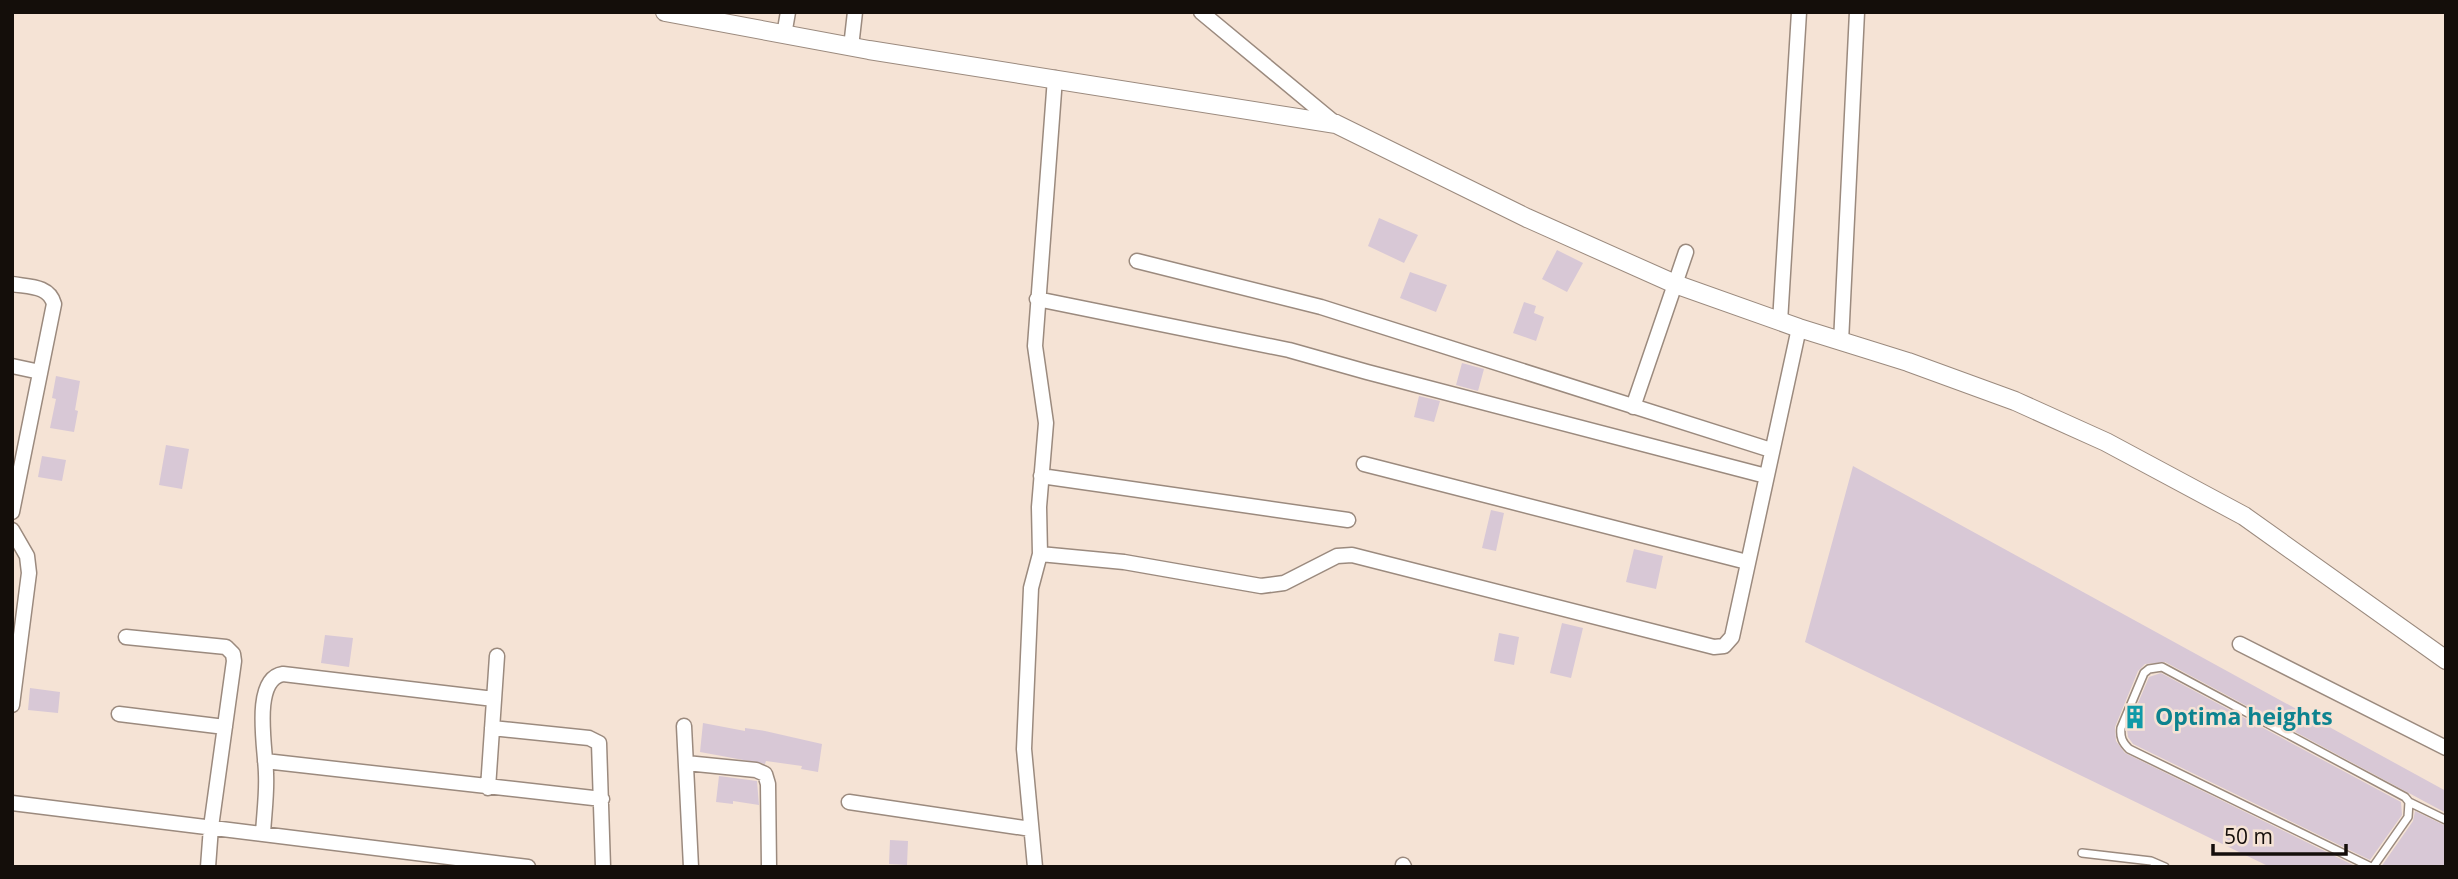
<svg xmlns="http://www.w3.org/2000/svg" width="2458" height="879" viewBox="0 0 2458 879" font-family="'Open Sans',sans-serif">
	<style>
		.building { fill: #d8c8d6 }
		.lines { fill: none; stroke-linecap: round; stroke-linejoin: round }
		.service-casing { stroke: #9b8a7e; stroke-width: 10 }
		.minor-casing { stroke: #9b8a7e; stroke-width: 17 }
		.tertiary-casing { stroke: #9b8a7e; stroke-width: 20 }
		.service { stroke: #fff; stroke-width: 7 }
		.minor { stroke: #fff; stroke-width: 14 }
		.tertiary { stroke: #fff; stroke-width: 18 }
		.labels { text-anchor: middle; stroke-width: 5; stroke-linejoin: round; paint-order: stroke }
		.culture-label { font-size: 23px; font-weight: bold; fill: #0d838f; stroke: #f5e3d5; text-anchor: start }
	</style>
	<rect width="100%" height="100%" fill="#f5e3d5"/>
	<path class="building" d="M1379,218L1418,235L1404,263L1368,246Z
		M1557,250L1583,263L1567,292L1542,279Z
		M1410,272L1447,285L1436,312L1400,298Z
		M1524,302L1536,306L1534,313L1544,317L1536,341L1513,333Z
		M1462,363L1484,369L1478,391L1456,385Z
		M56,376L80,381L75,410L78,411L74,432L50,428L56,399L52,398Z
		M1419,396L1440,401L1434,422L1414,417Z
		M166,445L189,449L182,489L159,485Z
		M42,456L66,460L62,481L38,477Z
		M1853,466L2446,791V813L2165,662L2145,664L2138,671L2115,727L2116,741L2125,753L2357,867H2270L1805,642Z
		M1491,510L1504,513L1496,551L1482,548Z
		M1634,549L1663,556L1656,589L1626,582Z
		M1562,623L1583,628L1571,678L1550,673Z
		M1499,633L1519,637L1514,665L1494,661Z
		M325,635L353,638L349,667L321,663Z
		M2161,673L2401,802L2402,815L2370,860L2133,744L2128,737L2127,729L2149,677Z
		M30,688L60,692L58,713L28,710Z
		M703,723L745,731V728L765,731L822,744L818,772L801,769L802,766L766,761L765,764L700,752Z
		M719,776L757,781L759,805L733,801V804L716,802Z
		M2415,811L2446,826V867H2381L2413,821Z
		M890,840L908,841L907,865L889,864Z"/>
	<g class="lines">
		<g class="service-casing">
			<path id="service" d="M2409,802L2446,820
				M2082,853L2151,861L2165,867
				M2371,867L2129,749C2122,742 2120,737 2121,728L2144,673L2149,669L2162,667L2405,797L2409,802L2408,817L2373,867"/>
		</g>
		<g class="minor-casing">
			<path id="minor" d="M1201,12L1336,124
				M784,35L788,12
				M851,47L855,12
				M1137,261L1321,307L1771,450
				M12,284C28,287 49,285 54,304L12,512
				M1037,299L1289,350L1367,372L1766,476
				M1780,322L1799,12
				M1841,342L1857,12
				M12,366L40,372
				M1633,407L1686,252
				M1364,464L1747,562
				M1041,476L1348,520
				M12,530L27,556L29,573L12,705
				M1040,554L1124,562L1261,586L1284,583L1337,556L1352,555L1714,647L1724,646L1732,637L1799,328
				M126,637L226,647L233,654L234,661L211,827L208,867
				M2240,644L2446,748
				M119,714L225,727
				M684,726L691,867
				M492,728L589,738L599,743L603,867
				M265,761L602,799
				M686,763L756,770L765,774L768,784L769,867
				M488,788L497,656
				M849,802L1031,829
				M12,803L528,867
				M263,834C264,814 267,794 266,774C266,752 251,679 283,674L494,699
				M1403,865L1404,867
				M1035,867L1024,749L1031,588L1040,554L1039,507L1046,423L1035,346L1055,78"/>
		</g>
		<g class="tertiary-casing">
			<path id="tertiary" d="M665,12L869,50L1336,124L1527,218L1675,284L1799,328L1908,362L2015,401L2106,442L2244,516L2446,660"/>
		</g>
		<use href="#service" class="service"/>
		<use href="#minor" class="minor"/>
		<use href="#tertiary" class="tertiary"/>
	</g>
	<defs>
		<g id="building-bare" transform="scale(1.89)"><path d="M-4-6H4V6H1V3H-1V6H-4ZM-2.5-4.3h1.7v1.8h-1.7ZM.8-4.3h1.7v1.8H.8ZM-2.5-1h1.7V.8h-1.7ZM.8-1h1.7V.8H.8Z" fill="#0f9aa8" stroke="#f5e3d5" stroke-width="2.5" paint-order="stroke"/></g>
	</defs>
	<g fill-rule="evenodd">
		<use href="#building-bare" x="2135" y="717"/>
	</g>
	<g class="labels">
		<g class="culture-label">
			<text x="2155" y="725">Optima heights</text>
		</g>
	</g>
	<rect width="2458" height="879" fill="none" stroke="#140e0a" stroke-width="28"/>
	<path d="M2213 844v10h133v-10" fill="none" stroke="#140e0a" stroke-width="3.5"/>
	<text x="2224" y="844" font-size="21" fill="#140e0a" stroke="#f5e3d5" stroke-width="5" paint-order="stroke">50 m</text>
</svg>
